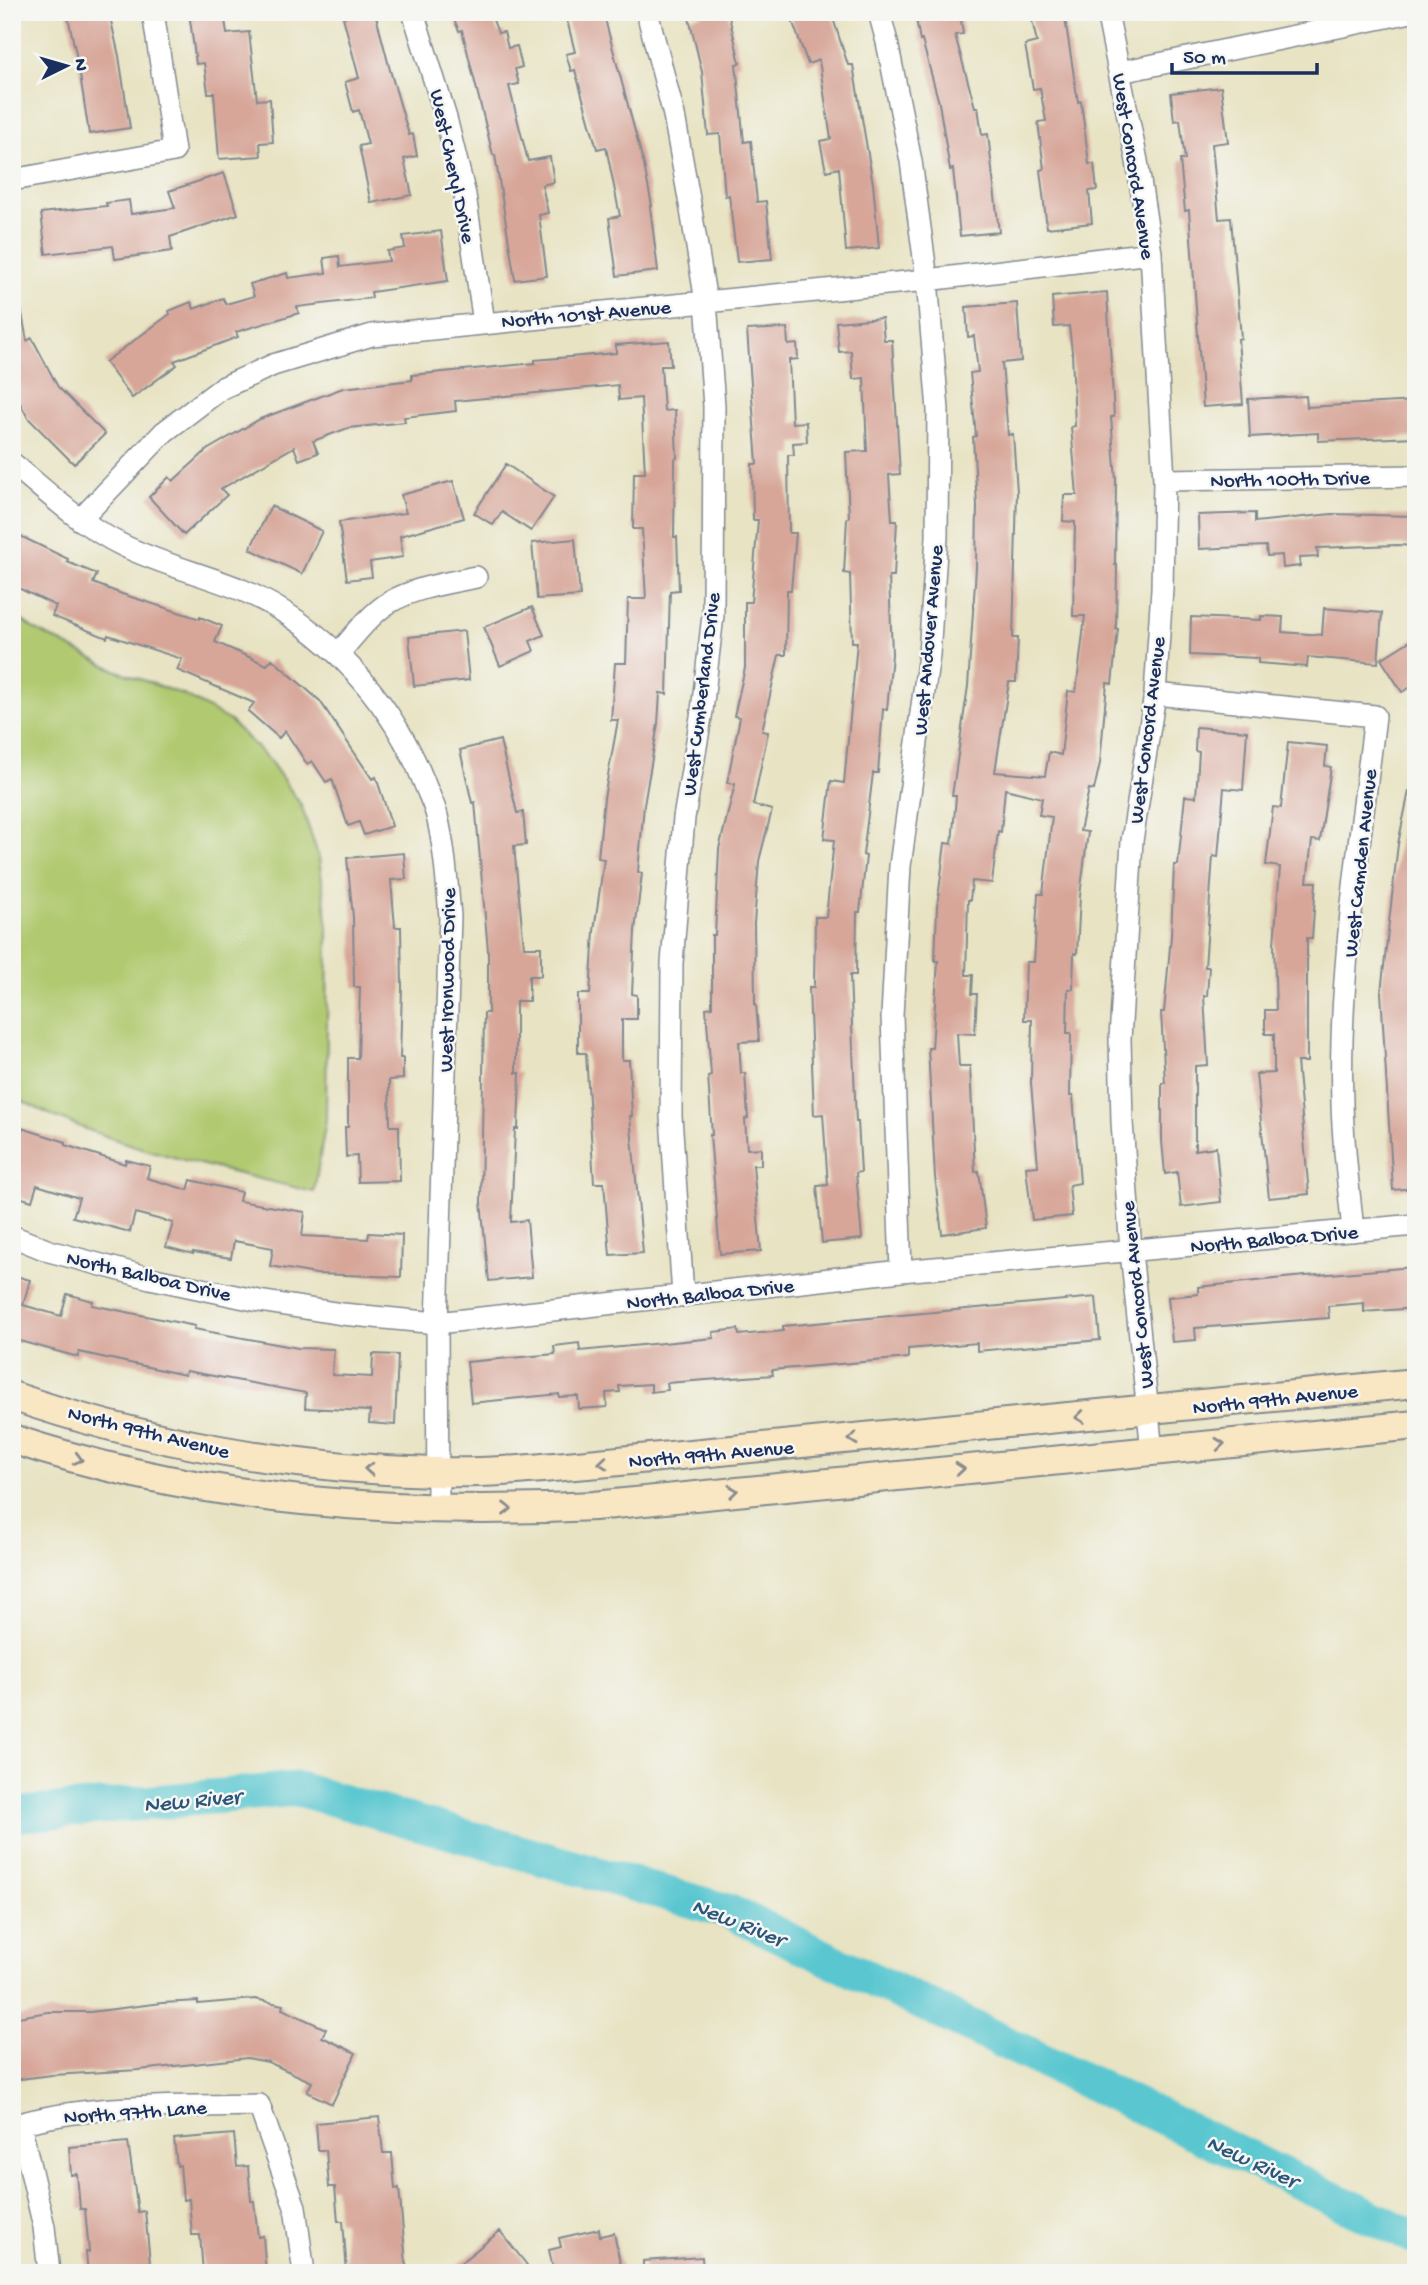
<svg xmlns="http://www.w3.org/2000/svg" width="1428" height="2285" viewBox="0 0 1428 2285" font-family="'Gochi Hand',sans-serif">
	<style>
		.green { fill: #b1c96f; stroke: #667c66; stroke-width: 2 }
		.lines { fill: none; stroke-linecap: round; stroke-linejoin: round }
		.river { stroke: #5ac7d0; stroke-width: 35 }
		.building { fill: #d7a699 }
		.street-casing { stroke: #828990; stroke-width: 24 }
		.secondary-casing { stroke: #828990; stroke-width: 32 }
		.street { stroke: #fff; stroke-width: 21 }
		.secondary { stroke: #f9e7c3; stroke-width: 28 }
		.oneway { stroke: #8a8b90 }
		.labels { text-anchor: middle; stroke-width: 5; stroke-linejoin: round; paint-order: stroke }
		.street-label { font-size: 21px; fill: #1b2f5e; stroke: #f6f6f2 }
		.water-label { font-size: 23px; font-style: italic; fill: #2b557a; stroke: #f6f6f2 }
	</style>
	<rect width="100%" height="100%" fill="#f6f6f2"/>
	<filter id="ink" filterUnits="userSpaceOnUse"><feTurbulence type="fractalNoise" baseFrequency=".0143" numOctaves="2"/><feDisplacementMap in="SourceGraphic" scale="14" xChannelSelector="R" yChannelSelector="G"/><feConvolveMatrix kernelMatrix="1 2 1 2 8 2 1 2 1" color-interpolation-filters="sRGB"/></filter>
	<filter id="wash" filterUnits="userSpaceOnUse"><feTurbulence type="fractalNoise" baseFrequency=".00686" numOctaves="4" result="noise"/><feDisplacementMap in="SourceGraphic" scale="28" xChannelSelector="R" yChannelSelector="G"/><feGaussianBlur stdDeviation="1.57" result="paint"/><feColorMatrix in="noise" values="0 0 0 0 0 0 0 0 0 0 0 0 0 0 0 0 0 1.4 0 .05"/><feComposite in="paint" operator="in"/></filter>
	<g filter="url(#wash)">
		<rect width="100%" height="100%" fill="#e8e3c3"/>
		<path class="green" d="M12,613L34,629L115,670L184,695L230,721L270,761L301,805L319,858L328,928L326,1120L314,1192C211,1167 107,1146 12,1096Z"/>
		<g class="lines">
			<path class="river" d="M12,1815L298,1789L728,1911L1416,2238"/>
		</g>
		<g id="blocks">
			<path class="building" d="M67,12H109L119,56L130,128L89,134L79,68Z
				M189,12H224L227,34L249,32L257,100L270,99L273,142L260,143L261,156L219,159L214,93H208L204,63L196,64Z
				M360,12H375L390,70L409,135L413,134L417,156L404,159L412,195L371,203L359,146L368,144L359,110L353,112L345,82L359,78L343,17Z
				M451,12H490L498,33L504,32L508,48L517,46L522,67L515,69L519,84L509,86L528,161L550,157L554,182L542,185L548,213L539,215L547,276L515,280L495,155H493L462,30L459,31Z
				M565,12H603L644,165L652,206H650L658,271L617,276L609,218L620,216L606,147L597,149L575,70L571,71L566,54L575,52Z
				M711,12H728L740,63L736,64L744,142L751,141L757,202L766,201L772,259L737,262L729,195L725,196L720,134L708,135L702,72L689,18Z
				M789,12H831L848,65H853L873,184L879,248L846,251L839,168L826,171L820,141L831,139L819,60L808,64Z
				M915,12H960L963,34L955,35L975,107H978L982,135L988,134L999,232L960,236L953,169L950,170L939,103L922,40L920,41Z
				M1030,12H1064L1078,102L1081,101L1089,164H1094L1097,190L1089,191L1092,223L1047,228L1040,170L1044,169L1038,122L1046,121L1040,88L1033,89L1025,45L1037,42Z
				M1221,87L1228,142L1212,144L1219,219L1231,218L1241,338L1238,339L1243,404L1203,407L1189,210L1185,211L1180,160H1185L1180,120L1174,121L1171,93Z
				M224,173L238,214L170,237L172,251L115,259L113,246L46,254L41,213L107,206L106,203L129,200L131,214L175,208L169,191Z
				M441,231L448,281L371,292L372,298L297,307L299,313L236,332L238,337L174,361L177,365L132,398L105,362L170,314L169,311L191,302L194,309L223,298L226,304L254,296L250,284L287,273L288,278L326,273L324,258L339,256L340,267L389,261L387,251L405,248L403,236Z
				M1107,292L1114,417H1111L1116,480L1115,565H1117L1116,629H1118L1112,684L1107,683L1100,763L1094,790L1089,789L1080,831L1088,832L1080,896L1077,954L1074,953L1073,989H1068L1067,1033H1071L1070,1096H1073L1080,1183L1069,1185L1072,1216L1032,1220L1026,1167L1038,1166L1031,1083L1032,1020H1024L1026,962H1034L1038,894H1043L1052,817L1039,815L1042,798L1005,789L1001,832L998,831L992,883L972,881L970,900H968L966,975H973L972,994H977L975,1034L957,1033L959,1066H970L975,1172L979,1171L986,1228L942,1234L935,1177L928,1048H932L938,961H935L937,907L945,843L952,844L956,796H952L968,686L976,568L977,505L973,437L976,436L970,373L978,372L974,336L968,337L966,307L1017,303L1021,361L1002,363L1008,435L1013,434L1017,492L1013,638H1018L1016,682H1009L995,772L1045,776L1049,752L1061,755L1068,691L1076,692L1085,616H1073L1075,522L1063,521L1064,495H1077L1071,427L1075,426L1072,352L1069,326L1054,327L1052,297Z
				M20,303L27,341L32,338L58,387L105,434L74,464L28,418L12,388V304Z
				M882,318L884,340H892L900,474L889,475L892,521H897L894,576H889L892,654L887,710L883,709L878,773H873L863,855L866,856L860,912H857L856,975H850L856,1122H858L861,1172L856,1173L862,1239L822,1243L817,1186L828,1185L823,1114L814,1115L809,987H814L815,917H826L834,840L824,839L831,781L844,783L857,642H852L850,574L844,573L847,518H849L846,452L867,451L864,378L853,379L851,351L839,352L836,322Z
				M787,328L788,345L797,344L798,359L789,360L792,423L806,422L807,442L793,443L794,455H788L789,533H796L791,590H787L786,655H779L762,731L768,732L753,805L772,810L759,861L754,923L755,1004H756L759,1041L739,1042L741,1073H745L748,1118L745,1119L747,1149L761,1148V1165H753L761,1251L720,1254L710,1135H712L708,1076L711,1075L706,1008L712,1007V935H715L719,849L735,784L727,783L740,717L734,716L745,668V602H751L758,520H753L752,464H757L747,330Z
				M669,341L671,366H661L664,411L675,410L677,458L675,459L674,537H677L679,590L670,591L667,694L660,693L658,724L644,805L638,872L642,873L635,931L632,994L637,995V1019H622V1060H629L632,1116H630L643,1253L610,1255L604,1183H594L586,1053H578V994H590L594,931L604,859L598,858L604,798L618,720H611L615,663H626L628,599H646L642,529H633L634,473H645L641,398L619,400L618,385L465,400L455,401L456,411L404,417L405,422L348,428L313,441L318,453L299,460L294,447L221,489L227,495L184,535L149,497L169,477L173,481L207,450L260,419L343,388L412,380V375L535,363V360L616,353V345Z
				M1306,396L1307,407L1416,401V437L1318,441V433L1250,437L1248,399Z
				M506,464L554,497L531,531L502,512L493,525L474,513Z
				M453,481L464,518L400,536L403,557L370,562L372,577L347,580L339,522L406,513L401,495Z
				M271,506L322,531L302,574L250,549Z
				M1255,513V522L1332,514L1416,516V546L1397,545L1317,548L1318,557L1299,558L1300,566L1283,568L1282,555L1267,556L1266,546L1199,549L1198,515Z
				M12,532L68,559L67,562L97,574L93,583L122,594L200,619V617L222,626L215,642L267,665L272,659L320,701L372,779L376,777L392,826L364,835L359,822L348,826L332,779L326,782L312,761L307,764L285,731L279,738L248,711L254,703L177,670L182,659L108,635L107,638L52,616L56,606L12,585Z
				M575,539L580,596L537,599L532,543Z
				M532,607L544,635L530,641L534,651L500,666L484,627Z
				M1324,608L1382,613L1378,663L1308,657L1307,667L1258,663V658L1190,655L1191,617L1261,620V616L1283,617L1282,632L1322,635Z
				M464,631L469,680L414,686L409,637Z
				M1416,637V684L1402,692L1381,659Z
				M1196,727L1247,731L1243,790L1224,788L1218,857L1213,856L1205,967H1209L1207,996H1204L1208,1065L1195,1066V1150L1216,1147L1221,1202L1181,1207L1177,1172L1165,1174L1162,1141V1083H1165L1161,1012H1164L1171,936L1174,865H1178L1185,796L1196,797L1199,752L1195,751Z
				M500,740L517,813L523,812L526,845L514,846L524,947H541V976H529V1001H516V1073H520L518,1129H515L511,1222L527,1220L532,1277L489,1281L481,1202L484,1013H488V951L475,802L472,803L460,750Z
				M1288,742L1327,746L1325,766L1331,767L1320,841L1312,840L1307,882H1316L1312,938H1307V1062H1297L1309,1194L1269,1198L1256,1074L1274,1073V1034H1265V1010H1276L1274,944L1280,867L1266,865L1273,807L1281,808Z
				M1409,791L1416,792V974L1413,995H1416V1188L1393,1190L1381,992L1398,844Z
				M404,853L406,879L391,880L395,927H401L402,987L400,1058H403V1079L389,1080L390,1126H399L400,1181L358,1182L357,1156L346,1157L345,1127H348V1058H358L360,987H354L353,917L347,858Z
				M12,1125L66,1142L65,1145L125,1164L126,1160L150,1166L147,1178L188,1190L191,1180L241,1192L239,1201L305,1212L302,1236L368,1239L369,1233L402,1235L401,1277L316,1274L270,1266L273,1248L234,1241L231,1258L193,1252V1254L166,1247L173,1223L135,1213L130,1232L73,1217L79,1198L37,1185L32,1201L12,1195Z
				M1413,1267L1416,1308L1364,1312V1303L1328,1306L1329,1318L1195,1328L1196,1340L1172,1342L1168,1297L1198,1294V1287L1294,1277Z
				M12,1275L30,1280L23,1305L61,1316L67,1294L93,1301L92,1305L195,1326L194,1329L298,1348L334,1349L332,1375L372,1377L373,1354L398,1355L395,1425L369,1423L370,1411L305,1408L306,1393L186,1371L185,1375L79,1352L78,1357L12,1339Z
				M1096,1297L1100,1340L977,1351V1343L908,1349V1358L772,1370L773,1375L667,1383L668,1390L651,1392V1384L619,1386L620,1392L606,1393L607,1407L579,1409L578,1396L559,1397V1394L471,1403L467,1362L555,1354L554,1346L579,1343L580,1351L714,1338L713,1332L738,1329L739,1335L783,1331V1326Z
				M255,1999L283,2005L282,2009L326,2029L322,2037L356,2053L332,2104L307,2092L312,2082L268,2062L247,2058L139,2070L52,2075L12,2080V2018L48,2012H90L162,2003L198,2001V2004Z
				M379,2117L383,2153H392L395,2189L399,2188L407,2273H347L343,2221H338L335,2187H329L326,2150H318L316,2123Z
				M234,2134L237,2167L248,2166L251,2201H254L258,2237L263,2236L266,2273H203L200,2235H192L189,2199L183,2200L180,2165L177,2166L174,2139Z
				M128,2142L138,2212L145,2211L151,2273H88L86,2252H89L85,2209H80L77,2174L71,2175L69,2147Z
				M599,2229L600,2236L614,2233L622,2273H554L549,2250L561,2247L559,2238Z
				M500,2231L527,2265L517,2273H448Z
				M702,2257L703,2273H643V2261Z"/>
		</g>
	</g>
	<g filter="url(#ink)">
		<use href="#blocks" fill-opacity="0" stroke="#828990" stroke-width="2"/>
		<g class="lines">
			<g class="street-casing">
				<path id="street" d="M413,12L446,118L465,195L484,323
					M647,12L674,115L691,210L706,302L714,406L713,615L702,711L684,818L672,963L671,1116L683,1296
					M879,12L887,42L911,161L927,280L938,410L937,537L929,655L900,866L892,1016L901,1271
					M1107,12L1137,161L1151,253L1164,480L1162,589L1155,694L1132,841L1120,1039L1122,1122L1131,1252L1152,1451
					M1120,72L1411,12
					M12,180L174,151L153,12
					M12,463C47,492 81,525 122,545C160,564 203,574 242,590C325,626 390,698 424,782C428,793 434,804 437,816C445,849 447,883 450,916L437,1323L438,1509
					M1164,480L1416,476
					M80,520L164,432L222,388L273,365L372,335L927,280L1151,253
					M339,653C354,636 370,614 390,602C416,587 448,583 476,577
					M1155,694L1375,716C1360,844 1338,974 1342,1103C1343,1146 1349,1189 1353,1231
					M12,1236L49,1251L150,1278L259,1301L342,1314L437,1323L901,1271L1416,1225
					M20,2124L44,2227L49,2273
					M12,2126C92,2103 176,2107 259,2105L295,2207L304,2273"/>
			</g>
			<g class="secondary-casing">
				<path id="secondary" d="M12,1396C145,1442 294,1469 434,1472C493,1474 551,1467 609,1462L1416,1383
					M12,1439C202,1502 396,1516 594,1506L1416,1425"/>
			</g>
			<use href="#street" class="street"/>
			<use href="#secondary" class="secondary"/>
		</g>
		<defs><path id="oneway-chevron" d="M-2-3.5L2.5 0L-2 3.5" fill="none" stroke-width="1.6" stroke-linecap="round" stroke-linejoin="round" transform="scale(1.75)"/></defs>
		<g class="oneway">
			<use href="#oneway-chevron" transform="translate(1080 1417) rotate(174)"/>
			<use href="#oneway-chevron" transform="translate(853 1439) rotate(174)"/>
			<use href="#oneway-chevron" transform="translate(1220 1444) rotate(-6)"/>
			<use href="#oneway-chevron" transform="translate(78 1459) rotate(15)"/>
			<use href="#oneway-chevron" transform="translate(603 1463) rotate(175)"/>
			<use href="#oneway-chevron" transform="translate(369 1469) rotate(-176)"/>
			<use href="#oneway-chevron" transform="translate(960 1469) rotate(-5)"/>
			<use href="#oneway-chevron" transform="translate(733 1491) rotate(-6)"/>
			<use href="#oneway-chevron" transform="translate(507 1509)"/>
		</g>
	</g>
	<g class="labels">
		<g class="street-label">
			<text transform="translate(454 166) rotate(78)" y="7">West Cheryl Drive</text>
			<text transform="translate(1135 166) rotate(81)" y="7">West Concord Avenue</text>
			<text transform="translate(586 313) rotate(-5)" y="7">North 101st Avenue</text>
			<text transform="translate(1290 478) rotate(-1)" y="7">North 100th Drive</text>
			<text transform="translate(927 640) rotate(-85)" y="7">West Andover Avenue</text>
			<text transform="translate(700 694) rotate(-83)" y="7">West Cumberland Drive</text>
			<text transform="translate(1146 730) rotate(-83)" y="7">West Concord Avenue</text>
			<text transform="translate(1359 863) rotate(-84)" y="7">West Camden Avenue</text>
			<text transform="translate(446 980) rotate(-89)" y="7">West Ironwood Drive</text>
			<text transform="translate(1274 1238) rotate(-5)" y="7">North Balboa Drive</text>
			<text transform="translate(149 1275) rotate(13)" y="7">North Balboa Drive</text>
			<text transform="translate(710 1293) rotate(-6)" y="7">North Balboa Drive</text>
			<text transform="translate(1136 1295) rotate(-96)" y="7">West Concord Avenue</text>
			<text transform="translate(1275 1398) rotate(-6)" y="7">North 99th Avenue</text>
			<text transform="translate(149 1431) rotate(14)" y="7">North 99th Avenue</text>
			<text transform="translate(711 1453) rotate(-5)" y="7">North 99th Avenue</text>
			<text transform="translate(135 2111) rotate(-4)" y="7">North 97th Lane</text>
		</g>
		<g class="water-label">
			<text transform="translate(192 1799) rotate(-5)" y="8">New River</text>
			<text transform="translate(739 1921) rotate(22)" y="8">New River</text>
			<text transform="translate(1253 2160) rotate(25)" y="8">New River</text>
		</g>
	</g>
	<rect width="1428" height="2285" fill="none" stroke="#f6f6f2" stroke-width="42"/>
	<g transform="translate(66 66) rotate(85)" stroke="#f6f6f2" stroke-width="5" paint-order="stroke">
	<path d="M0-5L12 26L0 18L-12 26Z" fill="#1b2f5e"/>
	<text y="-10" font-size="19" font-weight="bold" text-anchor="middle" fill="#1b2f5e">N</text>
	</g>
	<path d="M1172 63v10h145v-10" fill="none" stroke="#1b2f5e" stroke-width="3.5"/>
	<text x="1183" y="63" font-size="21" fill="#1b2f5e" stroke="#f6f6f2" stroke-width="5" paint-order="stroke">50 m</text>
</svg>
